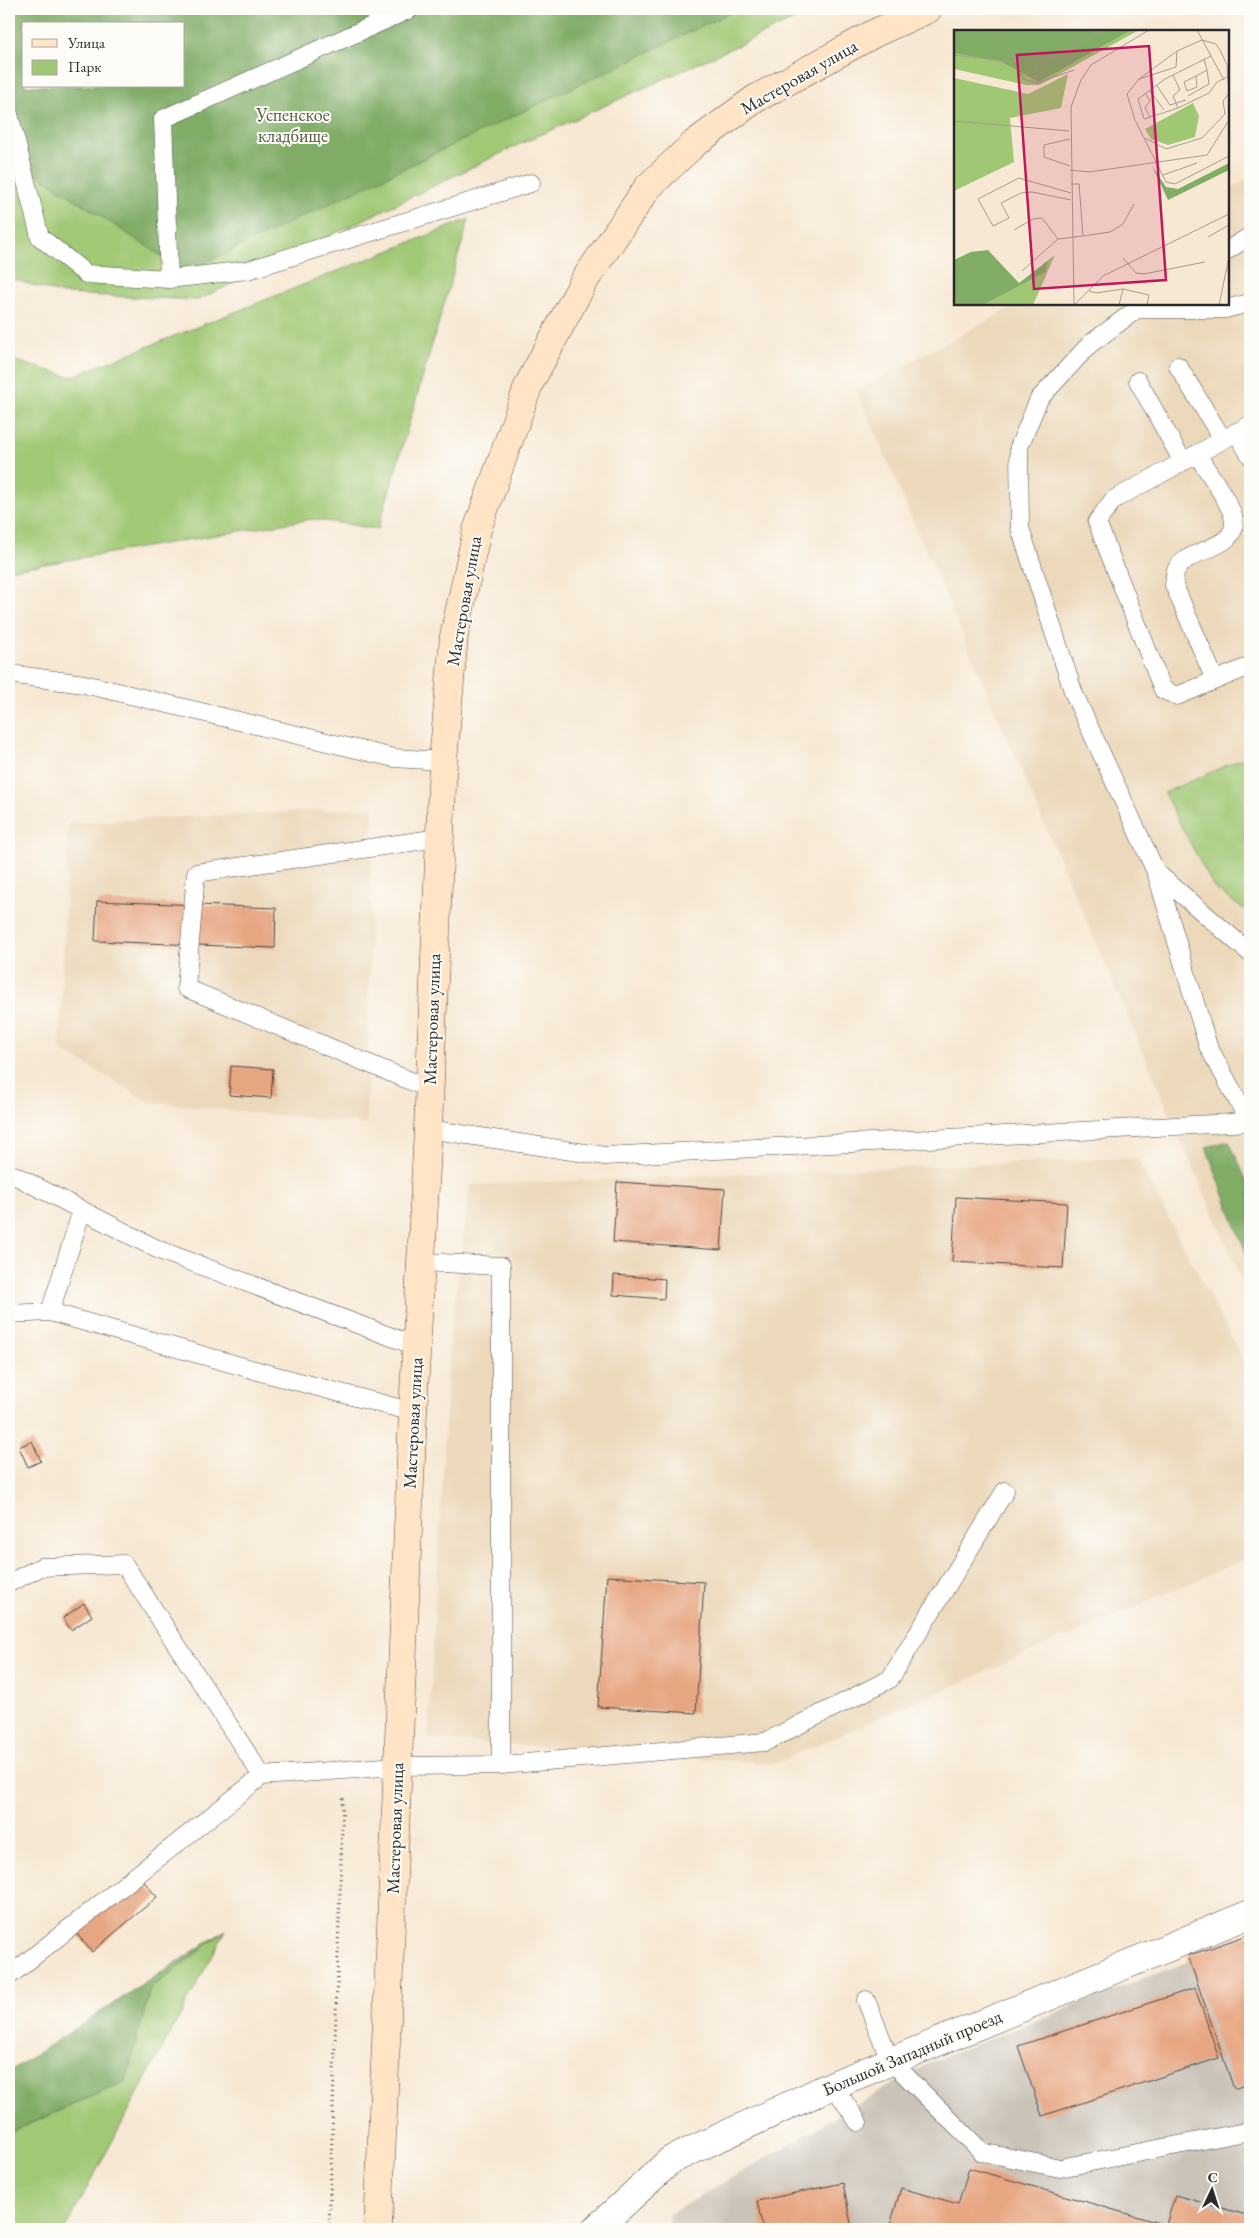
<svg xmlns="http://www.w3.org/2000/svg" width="1259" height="2238" viewBox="0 0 1259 2238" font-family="'EB Garamond',serif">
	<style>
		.built { fill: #ecd8ba }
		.industrial { fill: #cbc3b8 }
		.green { fill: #a0c874; stroke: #667a50; fill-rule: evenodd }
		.forest { fill: #80ac66; stroke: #566c48; fill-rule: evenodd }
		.building { fill: #e7a682 }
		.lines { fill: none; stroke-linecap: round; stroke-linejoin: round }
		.service-casing { stroke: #4a4744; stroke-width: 19 }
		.minor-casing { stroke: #4a4744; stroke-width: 29 }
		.secondary-casing { stroke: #4a4744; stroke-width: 29 }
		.path { stroke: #4a4744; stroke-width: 3; stroke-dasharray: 1 4; stroke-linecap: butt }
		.service { stroke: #fff; stroke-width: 18 }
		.minor { stroke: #fff; stroke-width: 28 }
		.secondary { stroke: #ffe4c6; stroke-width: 28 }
		.labels { text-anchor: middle; stroke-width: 4; stroke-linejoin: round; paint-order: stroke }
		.street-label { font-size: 18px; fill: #2b2b2b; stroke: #fdfcf7 }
		.park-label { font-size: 18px; fill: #4e5a41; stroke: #fdfcf7 }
		.inset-road { fill: none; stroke: #a59c90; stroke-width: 1 }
		.view { fill: #c2185b; fill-opacity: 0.15; stroke: #c2185b; stroke-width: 2.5 }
		.inset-edge { fill: none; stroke: #2b2b2b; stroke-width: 2.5 }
	</style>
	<rect width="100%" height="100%" fill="#fdfcf7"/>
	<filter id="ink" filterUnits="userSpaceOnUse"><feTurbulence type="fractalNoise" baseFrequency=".02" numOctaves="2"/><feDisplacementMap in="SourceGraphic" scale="10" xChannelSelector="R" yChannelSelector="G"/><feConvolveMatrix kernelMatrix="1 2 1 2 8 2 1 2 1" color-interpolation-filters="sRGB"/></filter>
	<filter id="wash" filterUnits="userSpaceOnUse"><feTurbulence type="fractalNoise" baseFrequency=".0096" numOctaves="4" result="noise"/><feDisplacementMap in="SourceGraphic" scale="20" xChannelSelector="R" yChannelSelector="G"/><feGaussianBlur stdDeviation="1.12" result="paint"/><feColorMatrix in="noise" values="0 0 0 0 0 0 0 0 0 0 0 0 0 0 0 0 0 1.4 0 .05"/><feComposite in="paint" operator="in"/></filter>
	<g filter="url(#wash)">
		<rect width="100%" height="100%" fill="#f7e8d3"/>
		<path class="built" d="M1250,178V1299L857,391L1018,304H1228V190Z
			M373,808L366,1124L149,1102L60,1049L68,823Z
			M1137,1158L1250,1373V1557L773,1764L428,1739L450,1337L470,1185Z"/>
		<path class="industrial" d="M1250,1937V2229H670L668,2215L931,2062Z"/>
		<path class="green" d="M9,9H818L518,145L198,300L63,294L9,278ZM24,24H184V86H24Z
			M469,219L378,529L312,519L9,570V359L71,377Z
			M1250,755V914L1214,888L1164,793Z
			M226,1930L65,2229H9V2133L126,2081L150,1989Z"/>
		<path class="forest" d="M9,9H738L186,272L9,156ZM24,24H184V86H24Z
			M1229,1141L1250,1189V1263L1206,1147Z
			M226,1930L150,1989L126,2081L9,2133V2072Z"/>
		<g id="blocks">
			<path class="building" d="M97,901L276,908L275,948L95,941Z
				M231,1066L273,1069L271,1098L229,1095Z
				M617,1182L725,1189L721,1250L613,1242Z
				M956,1197L1067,1203L1063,1268L952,1262Z
				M614,1275L665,1279L664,1299L613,1295Z
				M32,1441L41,1461L28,1467L19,1447Z
				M607,1576L704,1582L696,1713L598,1707Z
				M84,1603L92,1616L71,1630L63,1618Z
				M141,1878L157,1897L92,1952L76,1933Z
				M1250,1934V2083L1234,2089L1188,1956Z
				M1195,1988L1219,2058L1042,2116L1018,2046Z
				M969,2168L1166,2225L1175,2195L1250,2216V2229H889L901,2188L958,2204Z
				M843,2183L852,2229H763L757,2201Z"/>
		</g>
	</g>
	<g filter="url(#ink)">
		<use href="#blocks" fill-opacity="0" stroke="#4a4744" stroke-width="1"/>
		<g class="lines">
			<g class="service-casing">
				<path id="service" d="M9,114L40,237L86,274L169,279L163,119L410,9
					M1228,250L1250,236
					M169,279L248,270L531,183
					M1144,304L1090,344L1039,399L1019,447L1020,528L1074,694L1156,872L1208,1046L1250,1123
					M1136,309H1225L1250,303
					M1178,366L1223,440
					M1138,381L1183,462
					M1250,425L1113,500L1097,522L1163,690L1177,696L1250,666
					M1236,432L1250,455
					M1197,454C1207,471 1225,495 1232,513C1245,551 1188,546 1176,570C1174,573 1175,581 1174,585L1215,680
					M9,674L84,684L394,758L443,761
					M1156,872L1250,953
					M430,1089L186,988L196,873L439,838
					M428,1129L605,1156L1250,1122
					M9,1175H14L159,1250L416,1346
					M50,1312L82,1210
					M9,1314L50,1312L265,1373L413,1412
					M9,1583L41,1567L124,1564L262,1776
					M501,1765L765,1742L890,1679L1005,1491
					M9,1976L262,1776L398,1766L501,1765V1266L422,1262
					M866,2000L890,2060L982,2152L1060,2168L1250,2131
					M833,2085L858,2122"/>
			</g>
			<g class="minor-casing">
				<path id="minor" d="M596,2229L671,2160L833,2085L1250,1914"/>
			</g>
			<g class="secondary-casing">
				<path id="secondary" d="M378,2229L413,1412L428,1129L443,761L454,636L477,530L529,384L584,281L648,187L695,143L755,99L875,33L928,9"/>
			</g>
			<path class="path" d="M329,2229L343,1798"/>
			<use href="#service" class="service"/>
			<use href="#minor" class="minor"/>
			<use href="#secondary" class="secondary"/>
		</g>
	</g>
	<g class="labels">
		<g class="street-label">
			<text transform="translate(799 77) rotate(-30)" y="6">Мастеровая улица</text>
			<text transform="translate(464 601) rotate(-80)" y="6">Мастеровая улица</text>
			<text transform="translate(432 1019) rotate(-88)" y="6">Мастеровая улица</text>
			<text transform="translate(413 1423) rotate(-87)" y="6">Мастеровая улица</text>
			<text transform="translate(395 1828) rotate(-88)" y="6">Мастеровая улица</text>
			<text transform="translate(912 2053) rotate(-23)" y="6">Большой Западный проезд</text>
		</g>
		<g class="park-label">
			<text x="293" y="121">Успенское<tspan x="293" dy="21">кладбище</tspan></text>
		</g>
	</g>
	<g transform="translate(954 30)">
		<rect width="275" height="275" fill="#f7e8d3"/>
		<path d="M0,0H185L86,55H72L0,39ZM114,44L107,78L56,88L60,132L0,161V48L74,64ZM239,73L245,86L241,107L214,115L197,109L191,99ZM101,225L79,275H29L92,242L94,232Z" fill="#a0c874"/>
		<path d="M0,0H177L85,52L48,32L0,23ZM275,133V140L214,170L198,136L212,157L224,159ZM34,220L65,253L101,225L94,232L92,242L29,275H0V230L17,222Z" fill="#80ac66"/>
		<path class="inset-road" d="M119,0L121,15M243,0L270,50M0,25L62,32L45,0M257,26L211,49L184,69L190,89L224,78L255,63L263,52L275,46M62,32L69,49L83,53L81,36L150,0M219,45L226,60L219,66L224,78M242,46L243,57L233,61L230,52L242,46L253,40L250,29M185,49L222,37L223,21M83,53L120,40M203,56L216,75L232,70M196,61L210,80M192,64L196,71L191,78L196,87M275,64L273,35L267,22L262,14L248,10L223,21L185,49L173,64L181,90L212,152L221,154L275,126M234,66L255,54L253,40M0,91L115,101M191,108L212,119L248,108L271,84L269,71L275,63M116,109L90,115V127L116,136M116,140L135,142L253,125L275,90M209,145L243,133M117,163L65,148L24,169L39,196L55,188L47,173L67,163L78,162L117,170M60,200L79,189L88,188L104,209M129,206L156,202L169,194L180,174M254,207L275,195M169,228L182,243L190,244L251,232M68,241L104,209L129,206L125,154H117M135,261L142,263L169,259L195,265L193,275M120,275L149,246L275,184M120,275L117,77L127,50L137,35L195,0M165,275L169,259M265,275L275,227"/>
		<path class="view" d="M195,16L212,250L80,259L63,25Z"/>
		<rect width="275" height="275" class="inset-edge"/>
	</g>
	<rect width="1259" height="2238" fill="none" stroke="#fdfcf7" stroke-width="30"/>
	<rect x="22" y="22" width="162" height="65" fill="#fdfcf7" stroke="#a9a8a5"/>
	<rect x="32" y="39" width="25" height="8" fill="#ffe4c6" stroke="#a9a8a5"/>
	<text x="68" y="48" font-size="15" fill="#2b2b2b">Улица</text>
	<rect x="32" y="60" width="25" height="15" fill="#a0c874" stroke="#a9a8a5"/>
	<text x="68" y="72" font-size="15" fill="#2b2b2b">Парк</text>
	<g transform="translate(1212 2190) rotate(4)" stroke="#fdfcf7" stroke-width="4" paint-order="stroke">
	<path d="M0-4L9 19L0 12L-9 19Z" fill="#2b2b2b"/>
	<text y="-8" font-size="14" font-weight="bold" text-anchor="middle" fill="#2b2b2b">С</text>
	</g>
</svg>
